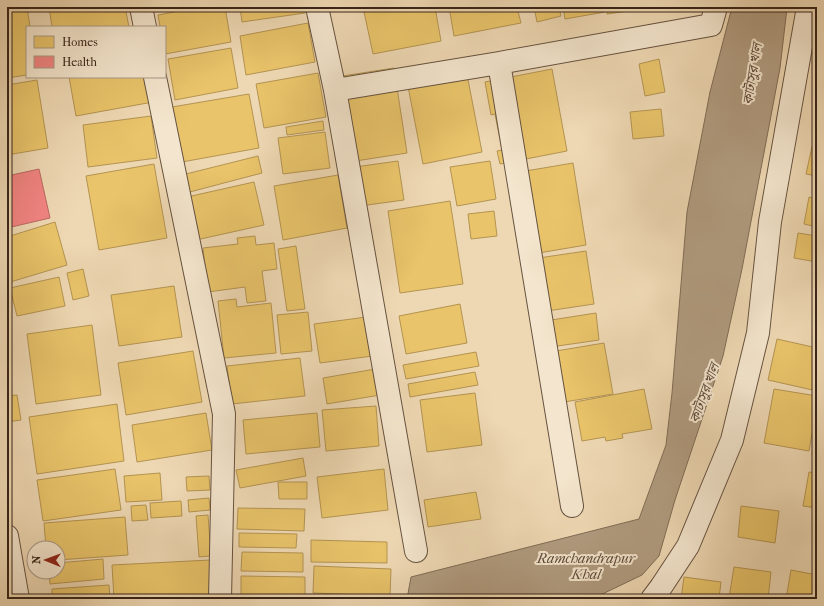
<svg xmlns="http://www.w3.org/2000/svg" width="824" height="606" viewBox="0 0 824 606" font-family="'IM FELL French Canon','Noto Serif Bengali',serif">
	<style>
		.water { fill: #b09b7f; stroke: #806c56 }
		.homes { fill: #e9c46a; stroke: #b49452 }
		.health { fill: #f28482; stroke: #ba6862 }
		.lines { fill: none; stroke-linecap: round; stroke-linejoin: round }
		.minor-casing { stroke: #665240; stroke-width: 24 }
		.minor { stroke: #f4e6ce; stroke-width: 22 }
		.labels { text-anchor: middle; stroke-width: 4; stroke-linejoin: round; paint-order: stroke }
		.water-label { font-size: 14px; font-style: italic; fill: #5c4838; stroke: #f4e6ce }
	</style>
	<rect width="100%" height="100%" fill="#eed8b3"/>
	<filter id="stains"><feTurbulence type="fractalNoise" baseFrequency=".005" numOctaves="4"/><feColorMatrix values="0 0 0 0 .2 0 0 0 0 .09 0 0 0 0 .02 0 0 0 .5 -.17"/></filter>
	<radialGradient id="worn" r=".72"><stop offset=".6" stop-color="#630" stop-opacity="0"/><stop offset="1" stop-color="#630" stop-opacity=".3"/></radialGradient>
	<path class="water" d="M732,7H817V19L787,8L780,68L742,269L723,356L675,500L659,556L642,575L592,599H407L411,577L639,519L666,445L672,393L687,212L710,92Z"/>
	<path class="homes" d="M14,7H27L30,27H27V75L7,78V8Z
		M49,7H125L129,27H52Z
		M200,7H225L231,42L165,54V27H160L158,15Z
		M240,7H304L305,13L242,22Z
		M363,7H435L441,41L373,54Z
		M449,7H517L521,23L454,36Z
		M534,7H559L561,16L537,22Z
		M563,7H604L605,12L565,19Z
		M606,7H657L607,14Z
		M308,23L315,62L246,75L240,36Z
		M231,48L238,88L175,100L168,59Z
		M464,59L482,152L423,164L405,71Z
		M659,59L665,92L645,96L639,64Z
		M394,68L407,153L349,162L336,77Z
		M552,69L567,151L500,164L497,151L502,150L495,114L491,115L485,82Z
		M318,73L326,117L264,128L256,84Z
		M69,77H148L153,102L76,116Z
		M37,80L48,148L7,155V85Z
		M249,94L259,148L182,162L172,107Z
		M661,109L664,136L633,139L630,112Z
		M151,116L157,158L88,167L83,125Z
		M323,121L324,130L287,135L286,127Z
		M817,124V176L806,174Z
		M325,132L330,168L283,174L278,138Z
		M258,156L262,173L186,193L182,175Z
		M398,161L404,200L360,206L355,167Z
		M490,161L496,199L457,206L450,167Z
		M573,163L586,245L521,256L508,174Z
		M154,164L167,238L99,250L86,176Z
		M338,175L347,228L283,240L274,186Z
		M254,182L264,225L196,240L187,197Z
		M809,197L817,199V227L804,224Z
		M450,201L463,284L400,293L388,211Z
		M494,211L497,236L471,239L468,214Z
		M55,222L67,265L7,283V237Z
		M798,233L817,236V262L794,258Z
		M255,236L256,245L274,243L277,269L262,271L266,301L247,303L245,287L208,292L203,248L238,244L237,238Z
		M296,246L305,309L287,311L278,249Z
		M586,251L594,304L534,313L525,260Z
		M83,269L89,296L73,300L67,273Z
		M59,277L65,306L17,316L10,288Z
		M174,286L182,337L119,346L111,295Z
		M236,299L237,307L271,303L276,353L224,358L218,301Z
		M460,304L467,343L406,354L399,316Z
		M817,310V339L812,338Z
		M308,312L312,351L281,354L277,315Z
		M596,313L599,340L537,349L532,323Z
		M374,316L380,355L320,363L314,324Z
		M92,325L101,395L36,404L27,334Z
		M777,339L817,348V391L768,380Z
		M604,343L613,394L546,405L538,354Z
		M193,351L202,402L126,415L118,363Z
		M476,352L479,366L406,379L403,365Z
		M300,358L305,396L232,404L227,366Z
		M381,368L386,394L327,404L323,378Z
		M475,372L478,385L410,397L408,384Z
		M644,389L652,429L622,434L623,438L606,441L605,437L582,441L575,402Z
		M774,389L817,396V405L809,451L764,443Z
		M475,393L482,445L427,452L420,400Z
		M17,395L21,420L7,422V396Z
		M117,404L124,461L37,474L29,417Z
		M376,406L379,446L326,451L322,410Z
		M206,413L212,450L137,462L132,425Z
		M317,413L320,447L246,454L243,420Z
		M817,425V456L812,455Z
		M303,458L306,476L240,488L236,470Z
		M115,469L121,510L43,521L37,480Z
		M384,469L388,510L322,518L317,477Z
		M809,472L817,473V508L803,506Z
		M160,473L162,500L126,502L124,476Z
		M209,476L210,490L187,491L186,477Z
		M278,482H307V499H279Z
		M476,492L481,519L428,527L424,500Z
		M209,498L210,510L189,512L188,500Z
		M181,501L182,516L151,518L150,503Z
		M146,505L148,520L132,521L131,506Z
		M741,506L779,511L775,543L738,537Z
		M238,508L305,509L304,531L237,529Z
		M208,515L211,556L199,557L196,516Z
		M125,517L128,555L58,560V548H46L44,523Z
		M239,533L297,534L296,548L239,547Z
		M311,540L387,542V563L311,562Z
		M242,552L303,553V572L241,571Z
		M103,559L104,579L50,584L49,572H58V563Z
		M210,560L212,599H114L112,565Z
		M314,566L391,569L390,596L313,593Z
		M734,567L771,572L768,599L729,598Z
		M791,570L817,575V599H786Z
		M241,576L305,577V597L241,595Z
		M684,577L721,582L719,599H681Z
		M109,585L110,599H52V589Z"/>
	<path class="health" d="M39,169L50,218L7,228V176Z"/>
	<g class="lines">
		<g class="minor-casing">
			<path id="minor" d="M141,7L145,27
				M317,7L335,90L416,551
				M499,63L572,506
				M155,77L224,414L220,599
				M335,90L499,63L711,25L716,7
				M7,536L18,599
				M652,599L661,587L688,546L732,440L758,333L770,222L808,7"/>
		</g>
		<use href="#minor" class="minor"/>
	</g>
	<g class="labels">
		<g class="water-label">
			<text transform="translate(752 74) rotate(-81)" y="5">কাটাসুর খাল</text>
			<text transform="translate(704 393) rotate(-70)" y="5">কাটাসুর খাল</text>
			<text x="586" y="563">Ramchandrapur<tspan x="586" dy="16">Khal</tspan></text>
		</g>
	</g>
	<rect width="824" height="606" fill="none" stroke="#eed8b3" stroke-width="24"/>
	<rect x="8" y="8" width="808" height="590" fill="none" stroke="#382519" stroke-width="2"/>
	<rect x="12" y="12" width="800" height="582" fill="none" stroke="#382519"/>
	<rect x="26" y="26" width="140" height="52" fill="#f4e6ce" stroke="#a99986"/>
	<rect x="34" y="36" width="20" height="12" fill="#e9c46a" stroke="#a99986"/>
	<text x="62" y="46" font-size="12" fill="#382519">Homes</text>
	<rect x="34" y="56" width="20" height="12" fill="#f28482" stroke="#a99986"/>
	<text x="62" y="66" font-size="12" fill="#382519">Health</text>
	<g transform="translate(46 560) rotate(271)"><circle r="19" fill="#f4e6ce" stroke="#a99986"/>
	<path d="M0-3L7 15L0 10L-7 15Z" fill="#8f2418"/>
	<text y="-6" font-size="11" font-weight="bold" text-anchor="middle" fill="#382519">N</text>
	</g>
	<rect width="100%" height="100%" filter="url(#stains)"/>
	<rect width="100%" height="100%" fill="url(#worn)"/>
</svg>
